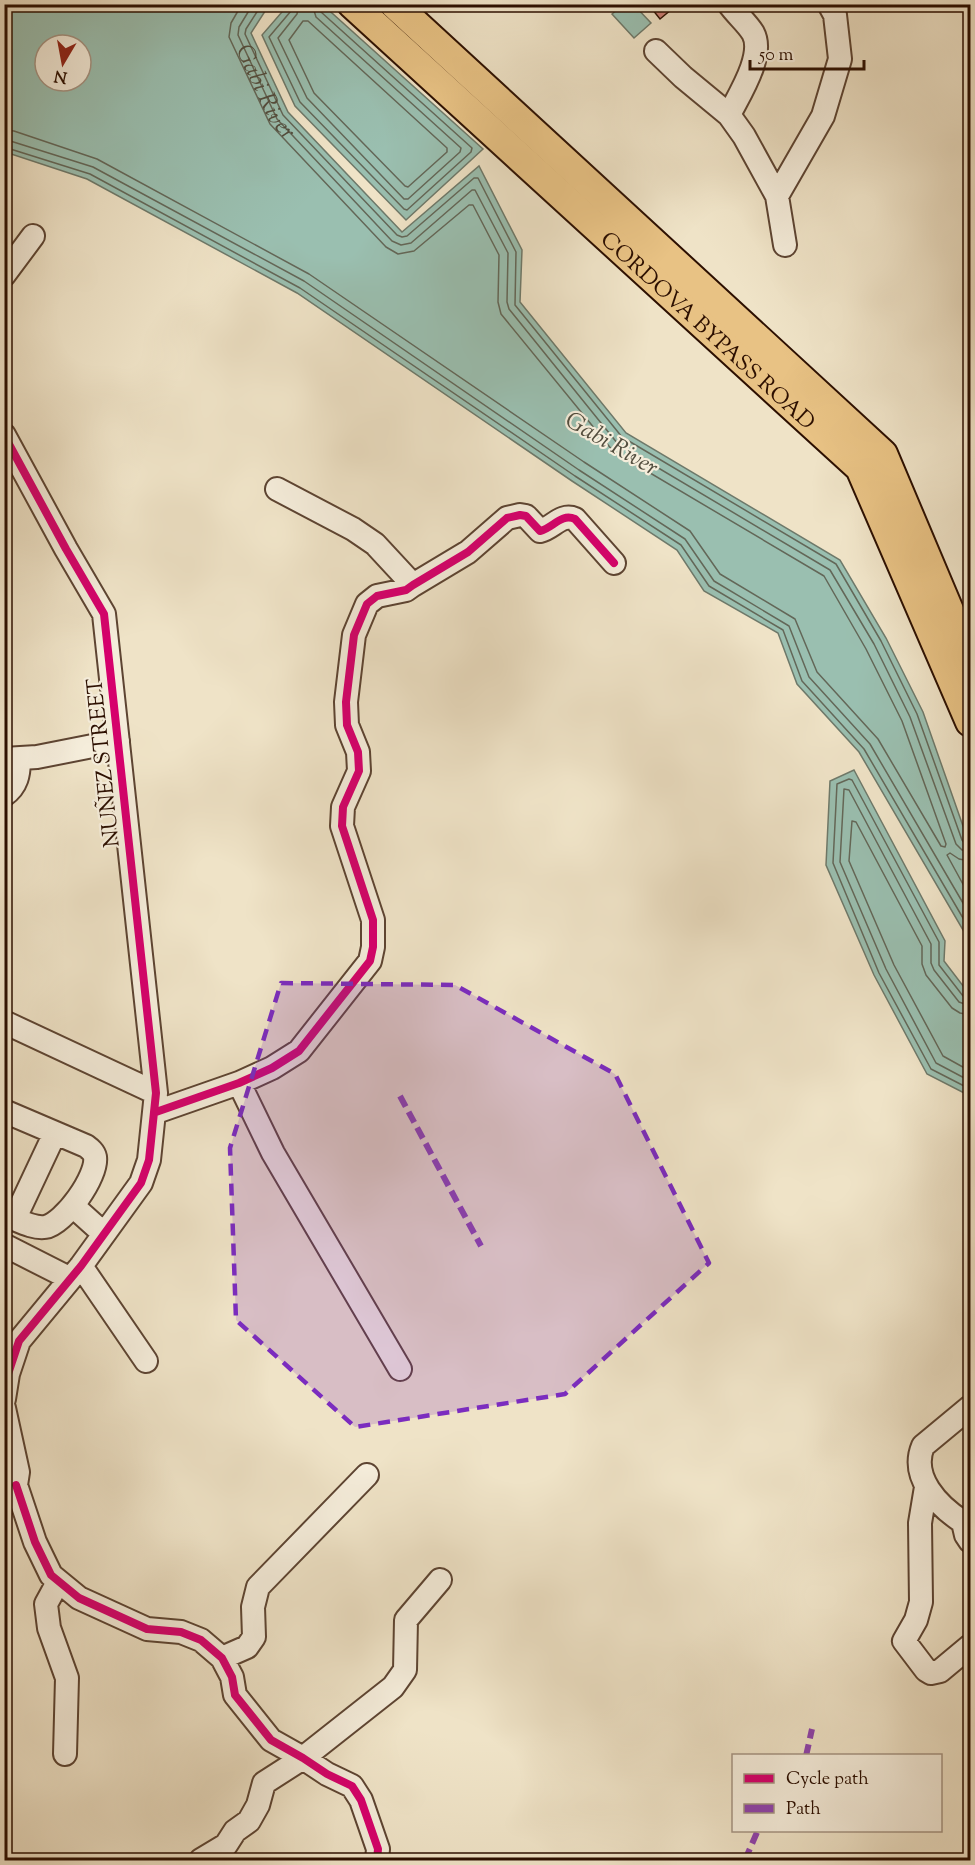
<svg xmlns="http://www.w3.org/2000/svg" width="975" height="1865" viewBox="0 0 975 1865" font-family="'Sorts Mill Goudy',serif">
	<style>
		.water { fill: #9abfb0; stroke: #6e796a; stroke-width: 1.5; fill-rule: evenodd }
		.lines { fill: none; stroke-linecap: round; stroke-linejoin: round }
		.shore { stroke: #636758; stroke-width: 1.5 }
		.building { fill: #cb7f76; stroke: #2c0f00; stroke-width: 1.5 }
		.minor-casing { stroke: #5d4432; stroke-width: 26 }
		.major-casing { stroke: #2c0f00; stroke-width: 32 }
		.minor { stroke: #f5eddb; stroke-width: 22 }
		.major { stroke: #e8c284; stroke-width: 28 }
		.quiet { stroke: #8e44ad; stroke-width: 6; stroke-dasharray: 12 6; stroke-linecap: butt }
		.cycleway-casing { stroke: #f5eddb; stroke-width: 11 }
		.cycleway { stroke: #d6006c; stroke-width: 8 }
		.marked { fill: #7b2cbf; fill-opacity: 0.2; stroke: #7b2cbf; stroke-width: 4.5; stroke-dasharray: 12 8; stroke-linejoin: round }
		.labels { text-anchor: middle; stroke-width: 4.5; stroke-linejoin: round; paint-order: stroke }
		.street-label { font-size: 22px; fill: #2c0f00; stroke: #f5eddb }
		.water-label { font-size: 24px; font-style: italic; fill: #524d3e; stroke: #f5eddb }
	</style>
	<rect width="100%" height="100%" fill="#efe3c7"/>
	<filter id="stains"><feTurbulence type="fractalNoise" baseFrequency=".00333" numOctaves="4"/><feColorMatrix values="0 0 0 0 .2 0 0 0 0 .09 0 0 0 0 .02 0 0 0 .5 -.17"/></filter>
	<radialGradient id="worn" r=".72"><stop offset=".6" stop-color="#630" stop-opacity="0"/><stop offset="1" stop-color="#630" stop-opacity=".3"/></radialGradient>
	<path class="water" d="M269,5L251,33L288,112L402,232L479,166L522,250L520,302L626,433L840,560L886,638L923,712L970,846V942L859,752L797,684L778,633L704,591L677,550L572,481L297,293L87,179L5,152V5ZM45,45H81V81H45Z
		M288,5H323L483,149L406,220L295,106L262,35Z
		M623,5H634L651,23L634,38L612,14Z
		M854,770L945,941L944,961L970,995V1096L927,1074L874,975L826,865L830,781Z"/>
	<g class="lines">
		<g class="shore">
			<path id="s1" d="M253,4L239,27L238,35L277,119L392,241L401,245L411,243L472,190H475L508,253L507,302L509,309L618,444L830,570L874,644L910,717L956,844L962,850L970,852"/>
			<path d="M262,4L246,29L245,34L283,115L397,235L402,237L407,236L474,178H478L516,252L515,305L622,437L836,564L881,641L917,714L962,840L965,844H970"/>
			<path d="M292,4L291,11L269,37L300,102L404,209L407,210L471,152L472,148L321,12L319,4"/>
			<path d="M299,4L297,14L278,38L307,98L404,199H408L460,152L461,148L316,17L312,4"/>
			<path d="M303,21H308L447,148V152L408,187L405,186L314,93L289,40Z"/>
			<path d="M4,130L14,131L97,159L309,274L584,462L690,531L720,574L795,619L817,672L878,739L941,846L945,847L946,844L902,721L866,649L824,576L613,451L501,314L498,302L499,255L473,205H469L414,251L398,254L386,247L270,124L229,37L231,23L242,4"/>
			<path d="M4,139L93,167L304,281L579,470L685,539L714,581L789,626L809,677L870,744L970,915"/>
			<path d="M4,147L90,174L300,288L575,476L681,545L709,586L783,630L802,681L864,749L970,930"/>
			<path d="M970,861L959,859L950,853L947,855L970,897"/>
			<path d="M970,998L963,996L939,965V942L852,780L849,779L837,784L833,863L879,973L931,1069L970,1089"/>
			<path d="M970,1006L959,1002L934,970L931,963V944L849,790L844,789L840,862L886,969L936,1063L970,1081"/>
			<path d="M970,1015L960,1013L952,1008L926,975L922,964V946L856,822L852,821L849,861L894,965L943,1056L970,1071"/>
		</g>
	</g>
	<path class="building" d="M648,4H678L660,19Z"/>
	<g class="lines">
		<g class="minor-casing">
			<path id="minor" d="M729,4C736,14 747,23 753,33C765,55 739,95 729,115
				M656,51L683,77L729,115L744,136L777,196
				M785,245L777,196L823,116L840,59L835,15L829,4
				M4,275L33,236
				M4,435L66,549L104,614L156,1093L149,1160L141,1183L81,1266L19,1341L8,1374L4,1399
				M277,489L353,529L375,544L413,585
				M4,759L37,757L118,741
				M4,795C17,786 19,774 19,759
				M4,1022L156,1093
				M239,1083L273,1153L400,1369
				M4,1111L86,1146C90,1149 94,1152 95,1157C98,1176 64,1224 45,1227C33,1229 16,1219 4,1215
				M156,1112L239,1083L272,1068L299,1051L370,961L373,947V920L342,826L343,807L359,771L358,752L347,725L346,702L354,635L367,604L377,596L406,590L413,585L468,552L507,518L520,515L526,516L540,531C553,528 561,513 575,519L614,563
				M73,1206L103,1233
				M15,1218L55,1133
				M4,1245L69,1278
				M81,1266L146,1361
				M970,1407L923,1446C910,1477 938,1506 963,1522L966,1535L970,1541
				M4,1408L18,1472L16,1485L6,1492
				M16,1485L35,1542L51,1575L79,1598L147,1629L181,1632L201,1640L222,1658L232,1677L235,1695L271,1740L303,1758L327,1774L352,1786L361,1800L369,1823L378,1849L377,1860
				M926,1487L920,1523L921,1602L916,1620L904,1641L926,1670L931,1673L940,1671L970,1646
				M58,1582L46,1604L49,1628L67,1678L65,1754
				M222,1658L247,1647L254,1637L253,1607L258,1587L367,1475
				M201,1860L226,1845L235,1831L249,1821L258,1805L264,1783L303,1758L393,1687L405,1670L406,1620L440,1580"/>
		</g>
		<g class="major-casing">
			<g id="major">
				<path id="s2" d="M352,4L860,468L970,722"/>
				<path d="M394,4L883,454L970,660"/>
			</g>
		</g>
		<use href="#minor" class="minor"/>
		<use href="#major" class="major"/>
		<path class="quiet" d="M400,1096L481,1246
			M806,1756L812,1729
			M745,1860L758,1830"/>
		<g class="cycleway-casing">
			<path id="cycleway" d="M4,435L66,549L104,614L156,1093L149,1160L141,1183L81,1266L19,1341L8,1374L4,1399
				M156,1112L239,1083L272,1068L299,1051L370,961L373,947V920L342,826L343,807L359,771L358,752L347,725L346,702L354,635L367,604L377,596L406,590L413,585L468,552L507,518L520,515L526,516L540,531C553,528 561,513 575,519L614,563
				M16,1485L35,1542L51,1575L79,1598L147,1629L181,1632L201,1640L222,1658L232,1677L235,1695L271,1740L303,1758L327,1774L352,1786L361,1800L369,1823L378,1849L377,1860"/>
		</g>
		<use href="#cycleway" class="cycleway"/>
	</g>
	<path class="marked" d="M281,983L455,985L615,1074L709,1263L565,1394L355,1427L236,1320L230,1148Z"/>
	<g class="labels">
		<g class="street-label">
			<text dy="8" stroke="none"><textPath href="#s2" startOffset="483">CORDOVA BYPASS ROAD</textPath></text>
			<text transform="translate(102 763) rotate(-96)" y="8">NUÑEZ STREET</text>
		</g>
		<g class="water-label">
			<text dy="8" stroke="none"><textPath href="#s1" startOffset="98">Gabi River</textPath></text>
			<text transform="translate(612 443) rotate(30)" y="8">Gabi River</text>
		</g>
	</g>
	<rect width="975" height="1865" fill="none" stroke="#efe3c7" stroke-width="24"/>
	<rect x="6" y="6" width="963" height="1853" fill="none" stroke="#2c0f00" stroke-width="3"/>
	<rect x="12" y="12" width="951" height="1841" fill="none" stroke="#2c0f00" stroke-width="1.5"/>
	<rect x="732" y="1754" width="210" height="78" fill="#f5eddb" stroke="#a59483" stroke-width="1.5"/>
	<rect x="744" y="1774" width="30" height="9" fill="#d6006c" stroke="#a59483" stroke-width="1.5"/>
	<text x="786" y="1784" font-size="18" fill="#2c0f00">Cycle path</text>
	<rect x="744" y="1804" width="30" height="9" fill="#8e44ad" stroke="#a59483" stroke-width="1.5"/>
	<text x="786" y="1814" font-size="18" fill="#2c0f00">Path</text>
	<g transform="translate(63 63) rotate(190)"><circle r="28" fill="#f5eddb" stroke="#a59483" stroke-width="1.5"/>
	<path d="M0-4.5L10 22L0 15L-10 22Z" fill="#8f2418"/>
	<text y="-9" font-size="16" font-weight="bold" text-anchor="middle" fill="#2c0f00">N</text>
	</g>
	<path d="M750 60v9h114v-9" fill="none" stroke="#2c0f00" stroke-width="3"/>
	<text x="759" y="60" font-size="18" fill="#2c0f00" stroke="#f5eddb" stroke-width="4.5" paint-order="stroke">50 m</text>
	<rect width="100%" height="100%" filter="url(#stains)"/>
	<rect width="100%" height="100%" fill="url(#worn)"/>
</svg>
